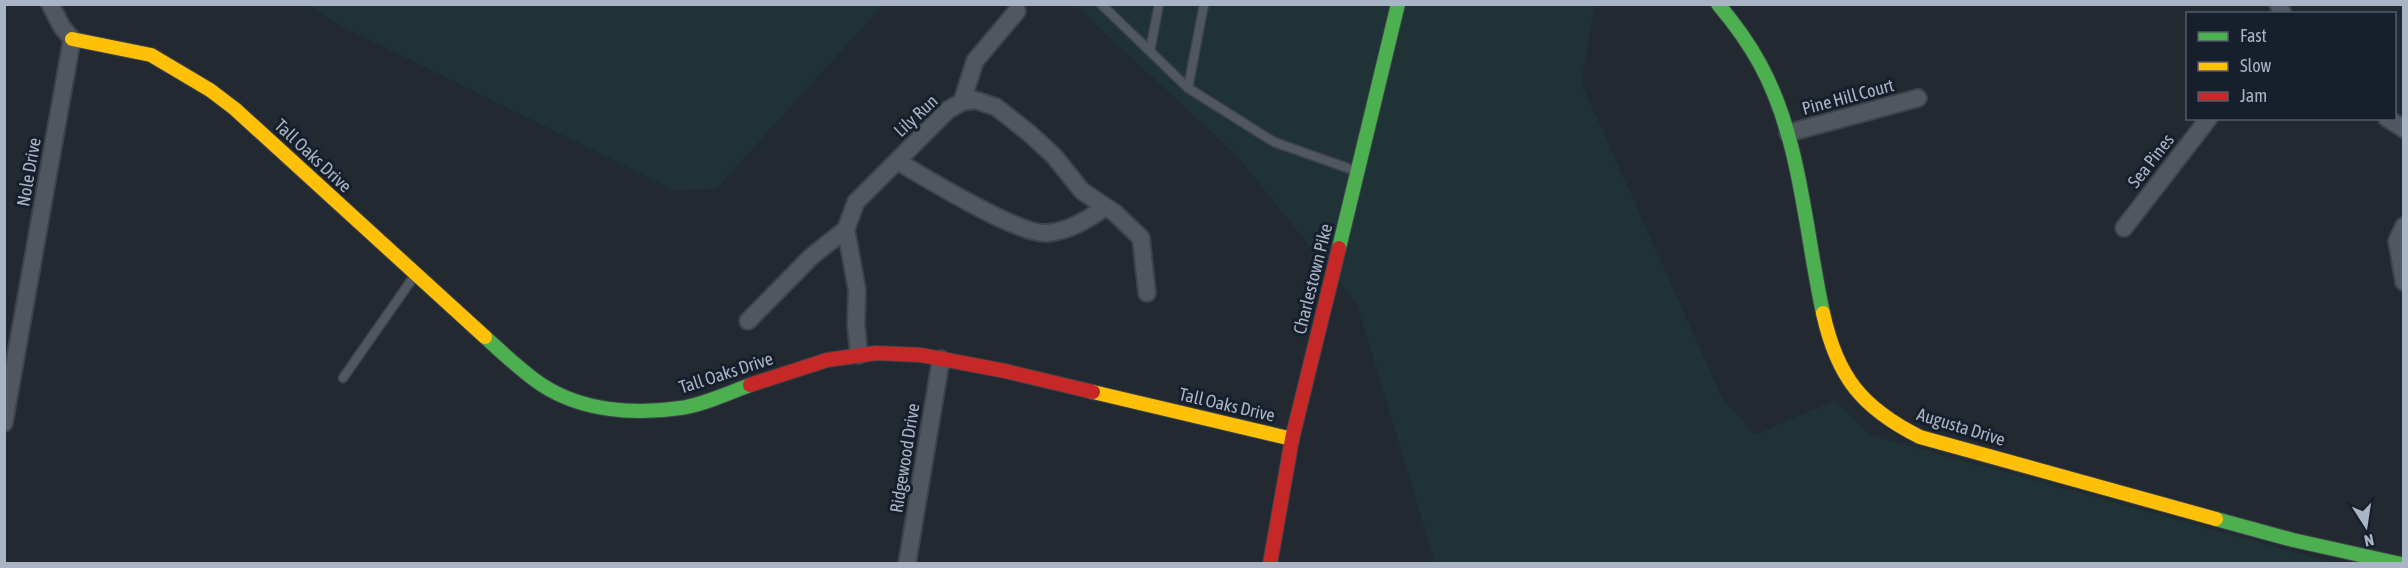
<svg xmlns="http://www.w3.org/2000/svg" width="2408" height="568" viewBox="0 0 2408 568" font-family="'Asap Condensed',sans-serif">
	<style>
		.green { fill: #1f3337 }
		.lines { fill: none; stroke-linecap: round; stroke-linejoin: round }
		.lane-casing { stroke: #3e434a; stroke-width: 11 }
		.street-casing { stroke: #3e434a; stroke-width: 20 }
		.fast-casing { stroke: #3e434a; stroke-width: 16 }
		.slow-casing { stroke: #3e434a; stroke-width: 16 }
		.jam-casing { stroke: #3e434a; stroke-width: 16 }
		.lane { stroke: #515760; stroke-width: 8 }
		.street { stroke: #515760; stroke-width: 16 }
		.fast { stroke: #4caf50; stroke-width: 14 }
		.slow { stroke: #ffc107; stroke-width: 14 }
		.jam { stroke: #c62828; stroke-width: 14 }
		.labels { text-anchor: middle; stroke-width: 6; stroke-linejoin: round; paint-order: stroke }
		.street-label { font-size: 18px; fill: #a9b4c5; stroke: #161f2b }
	</style>
	<rect width="100%" height="100%" fill="#222931"/>
	<path class="green" d="M308,5H883L716,189L675,190L341,26Z
		M1075,5H1595L1581,82L1722,398L1755,435L1835,400L1870,435L2334,563H1435L1357,304L1236,155Z"/>
	<g class="lines">
		<g class="lane-casing">
			<path id="lane" d="M1101,4L1188,88L1274,142L1356,171
				M1150,51L1159,4
				M1188,88L1204,4
				M343,378L415,275"/>
		</g>
		<g class="street-casing">
			<path id="street" d="M2278,4L2283,14
				M962,102L975,61L1017,11
				M2387,118L2404,129
				M1788,133L1918,98
				M897,161C926,178 1018,235 1047,233C1069,231 1088,220 1105,207
				M2404,226L2397,241L2404,282
				M2124,228L2209,118
				M748,321L812,256L846,229
				M859,355L856,324L857,290L846,229L856,202L948,110L962,102L975,100L996,107L1029,133L1054,156L1082,191L1115,213L1141,238L1147,293
				M4,423L72,39L62,27L50,4
				M907,564L941,359"/>
		</g>
		<g class="fast-casing">
			<path id="fast" d="M1718,4C1734,23 1748,42 1760,64C1801,139 1805,231 1823,313
				M1339,248L1398,4
				M485,337C503,353 521,371 542,385C582,411 634,415 680,408C703,405 728,393 750,385
				M2216,519L2293,540L2401,564"/>
		</g>
		<g class="slow-casing">
			<path id="slow" d="M72,39L151,55L210,90L235,109L485,337
				M1823,313C1837,377 1862,408 1920,437L2216,519
				M1093,392L1292,439"/>
		</g>
		<g class="jam-casing">
			<path id="jam" d="M750,385L827,360L876,353L921,355L1005,371L1093,392
				M1270,564L1292,439L1339,248"/>
		</g>
		<use href="#lane" class="lane"/>
		<use href="#street" class="street"/>
		<use href="#fast" class="fast"/>
		<use href="#slow" class="slow"/>
		<use href="#jam" class="jam"/>
	</g>
	<g class="labels">
		<g class="street-label">
			<text transform="translate(1848 97) rotate(-15)" y="6">Pine Hill Court</text>
			<text transform="translate(916 116) rotate(-43)" y="6">Lily Run</text>
			<text transform="translate(313 156) rotate(43)" y="6">Tall Oaks Drive</text>
			<text transform="translate(2151 161) rotate(-52)" y="6">Sea Pines</text>
			<text transform="translate(29 172) rotate(-80)" y="6">Nole Drive</text>
			<text transform="translate(1313 279) rotate(-76)" y="6">Charlestown Pike</text>
			<text transform="translate(726 373) rotate(-18)" y="6">Tall Oaks Drive</text>
			<text transform="translate(1227 405) rotate(13)" y="6">Tall Oaks Drive</text>
			<text transform="translate(1961 427) rotate(17)" y="6">Augusta Drive</text>
			<text transform="translate(905 458) rotate(-81)" y="6">Ridgewood Drive</text>
		</g>
	</g>
	<rect width="2408" height="568" fill="none" stroke="#a9b4c5" stroke-width="12"/>
	<rect x="2186" y="12" width="210" height="108" fill="#161f2b" stroke="#515b69" stroke-width="1.5"/>
	<rect x="2198" y="32" width="30" height="9" fill="#4caf50" stroke="#515b69" stroke-width="1.5"/>
	<text x="2240" y="42" font-size="18" fill="#a9b4c5">Fast</text>
	<rect x="2198" y="62" width="30" height="9" fill="#ffc107" stroke="#515b69" stroke-width="1.5"/>
	<text x="2240" y="72" font-size="18" fill="#a9b4c5">Slow</text>
	<rect x="2198" y="92" width="30" height="9" fill="#c62828" stroke="#515b69" stroke-width="1.5"/>
	<text x="2240" y="102" font-size="18" fill="#a9b4c5">Jam</text>
	<g transform="translate(2366 526) rotate(168)" stroke="#161f2b" stroke-width="4.5" paint-order="stroke">
	<path d="M0-4.5L10 22L0 15L-10 22Z" fill="#a9b4c5"/>
	<text y="-9" font-size="16" font-weight="bold" text-anchor="middle" fill="#a9b4c5">N</text>
	</g>
</svg>
